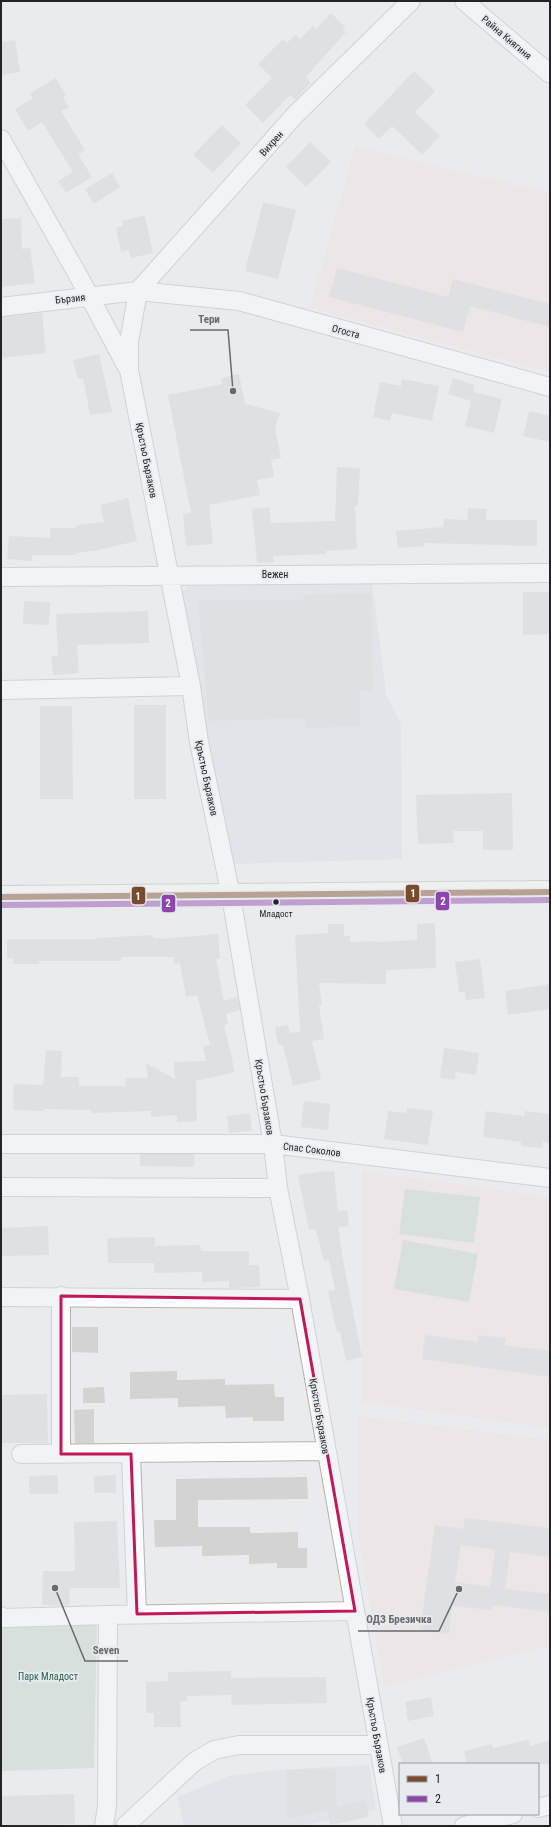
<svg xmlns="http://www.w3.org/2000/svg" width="551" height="1827" viewBox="0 0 551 1827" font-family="'Roboto Condensed',sans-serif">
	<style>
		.built { fill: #d7dce3 }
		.education { fill: #efe1e3 }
		.green { fill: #c3d3cb }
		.building { fill: #d3d3d3; fill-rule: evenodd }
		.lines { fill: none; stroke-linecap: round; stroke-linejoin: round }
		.street-casing { stroke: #b2b3b5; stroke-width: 20 }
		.secondary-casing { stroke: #b2b3b5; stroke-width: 24 }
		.street { stroke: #fcfcfc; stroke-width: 18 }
		.secondary { stroke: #f6f5f3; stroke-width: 22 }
		.bus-1-casing { stroke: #e7ebef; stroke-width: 9 }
		.bus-2-casing { stroke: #e7ebef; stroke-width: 9 }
		.bus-1 { stroke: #7a4b2a; stroke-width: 6 }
		.bus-2 { stroke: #8e44ad; stroke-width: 6 }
		.marked { fill: none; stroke: #c2185b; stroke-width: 3; stroke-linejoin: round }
		.bus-dot { fill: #232426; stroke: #e7ebef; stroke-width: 1.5 }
		.labels { text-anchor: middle; stroke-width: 3.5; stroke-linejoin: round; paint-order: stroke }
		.bus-label { font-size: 9px; fill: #232426; stroke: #e7ebef }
		.street-label { font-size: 10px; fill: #232426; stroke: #e7ebef }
		.park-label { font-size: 10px; fill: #285f46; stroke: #e7ebef }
		.leader { fill: none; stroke: #686a6c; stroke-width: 1.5 }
		.callout-dot { fill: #686a6c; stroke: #e7ebef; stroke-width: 1.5 }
		.callout-label { font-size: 11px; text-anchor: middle; font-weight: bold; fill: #686a6c; stroke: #e7ebef; stroke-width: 3.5; stroke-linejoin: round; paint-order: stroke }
		.line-badge { stroke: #e7ebef; stroke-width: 1.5 }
		.badge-label { font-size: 11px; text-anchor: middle; font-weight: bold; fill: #fff }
	</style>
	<rect width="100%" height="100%" fill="#e9ebed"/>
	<path class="built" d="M372,584L386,694L401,724L402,859L232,864L181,594L188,586Z
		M369,1765L376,1810L303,1826H184L177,1797L229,1776L278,1770Z"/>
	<path class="education" d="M355,147L550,193V372L310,308Z
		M362,1171L550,1197V1428L362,1402Z
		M358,1416L550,1440V1646L384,1686L358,1531Z"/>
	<path class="green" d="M405,1189L480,1197L474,1243L399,1234Z
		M403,1240L478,1254L469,1302L394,1289Z
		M97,1618L94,1768L1,1771V1625Z"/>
	<path class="building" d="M331,13L345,27L343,30L346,32L306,77L311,83L295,100L290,95L263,123L245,105L272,78L258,64L283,39L287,43L296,34L300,39L313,26L316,29Z
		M15,40L20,72L1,75V42Z
		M414,71L435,91L415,112L440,136L422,155L392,126L379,139L364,124Z
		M56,78L66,96L63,97L69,107L61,111L85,150L78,154L92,177L66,193L58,181L73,172L42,122L28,131L15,109L33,98L30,93Z
		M222,125L241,143L213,173L193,155Z
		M310,142L331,162L306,187L286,167Z
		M112,173L120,187L94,204L85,189Z
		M263,202L296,210L278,279L245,271Z
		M145,215L153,253L131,258L129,250L121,252L116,228L123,226L122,221Z
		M21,218L22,249L30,248L35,283L1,287V219Z
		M337,268L448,297L453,279L550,304V327L470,306L463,332L329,297Z
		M42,313L46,353L1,358V317Z
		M99,354L112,412L90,415L83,378L78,379L73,360Z
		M239,374L245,404L280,413L275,428L281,458L271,460L274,477L257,480L260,495L209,505L213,544L186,546L183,514L191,513L168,395L222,384L221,378Z
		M453,378L475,385L471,401L448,394Z
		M402,379L439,386L432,421L392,413L390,421L373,417L380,382L401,386Z
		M473,392L502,399L494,433L465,426Z
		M529,411L550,416V442L523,436Z
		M337,467L360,468L358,506H355L357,549L326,551V554L273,556L274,562L257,563L252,509L269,507L271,523L335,521Z
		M128,498L137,541L94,551L75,553V555H32V561L7,559L9,536L50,538V528H76V525L104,522L100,505Z
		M468,508L487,509L486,520H537V546L424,543L425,546L398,548L396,531L443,527L444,519L467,520Z
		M523,592H550V634L523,635Z
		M371,593L373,691H360V726L306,728L305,718L209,721L198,600H303V595Z
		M24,601L50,602L49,625L23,624Z
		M148,611L149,643L77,645L79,673L53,675L51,656H58L56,614Z
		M134,705H166V799H134Z
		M40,706H72L73,799H40Z
		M512,793L513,850H483V831H453L454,843L418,844L416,795Z
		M435,923L436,968L386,970V984L319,983L322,1005H319L324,1039L312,1041L321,1079L293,1086L283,1045H278L275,1027L288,1025L290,1033L300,1032L295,935L328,933V924H344V936H350V942L377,941V942L417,940V924Z
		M218,934L220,959H216L224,1001L238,997L240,1010L226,1014L228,1024L224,1025L235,1072L196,1081L197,1121L177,1122V1115L151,1117V1111L91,1113V1110L44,1109V1111L13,1110L14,1084L43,1085L46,1050L62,1051L61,1077H79V1086H125V1078H148L146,1063L175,1079L174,1062L206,1061L203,1046L210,1045L197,995L186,997L180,963L174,964V957H121V961H39V964H13V958H7V939H96V938L153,935V938H160V939Z
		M480,959L485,998L466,1000L465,992H459L455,962Z
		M550,984V1009L508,1015L505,991Z
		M444,1048L479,1053L476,1075L456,1072L455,1080L440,1078Z
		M304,1101L330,1104L328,1130L301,1127Z
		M407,1108L433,1111L428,1145L384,1139L388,1111L406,1113Z
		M486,1111L524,1116L525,1111L550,1114V1143L543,1142L542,1148L521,1146V1142L483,1137Z
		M250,1113L252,1131L229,1133L227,1116Z
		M140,1154H195L194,1167L140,1166Z
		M326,1171V1172L334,1171L338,1211L347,1210L349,1226L338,1227L344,1265L362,1357L346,1361L340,1332L337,1333L328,1291L335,1290L329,1260L324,1261L316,1229L309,1230L298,1175Z
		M48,1226L49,1255L1,1256V1228Z
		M155,1237V1246L200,1245L201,1251H249V1265H259L260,1287L229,1288V1281L202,1282V1272L154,1273V1263H108L107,1238Z
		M72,1327H98V1353L72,1352Z
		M425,1335L478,1342V1335L506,1338L505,1345L550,1351V1377L422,1359Z
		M177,1371V1380L225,1379V1385L274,1384L275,1397H284V1421H253V1417L226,1418L225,1406L178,1407V1398L130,1399V1372Z
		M104,1387L105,1403H83V1388Z
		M47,1394L48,1443H1V1395Z
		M94,1409V1443H75L74,1410Z
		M58,1475V1494H29V1476Z
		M116,1475V1493H94V1476Z
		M307,1477L308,1499L198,1500V1527H250V1533L298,1532V1548H307V1568H277V1563L249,1564V1555L202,1556V1546L155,1547L154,1520H176V1479Z
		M465,1518L550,1528V1557L510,1552L505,1589L550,1594V1612L493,1605L491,1610L452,1606L449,1634L420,1630L435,1525L463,1529ZM461,1545L495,1550L490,1587L455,1582Z
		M117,1521L120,1588H70L69,1606L42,1605L43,1571H75L74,1522Z
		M231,1671V1678L326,1677L327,1703L232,1705L231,1695L187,1696V1701H180L181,1727H154V1713H146V1682L168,1681V1672Z
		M431,1697L434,1716L408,1721L405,1702Z
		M424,1738L433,1764H403L397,1747Z
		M528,1740L530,1746L550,1740V1764H467L464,1751L492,1744L493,1748Z
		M335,1769L337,1807L366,1800L369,1817L330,1825L327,1810L289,1819L285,1806H287L286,1770Z
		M74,1794L75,1824L1,1826V1796Z"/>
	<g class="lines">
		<g class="street-casing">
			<path id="street" d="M464,1L550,74
				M1,139L79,277L127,367
				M138,291L129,342V370L191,686L199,742L231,896L273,1144L278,1188L300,1299L393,1826
				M138,291L295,115L411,1
				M1,307L138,291L239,301L550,387
				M1,577L550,573
				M1,690L191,686
				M1,1144H273L550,1178
				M1,1187L278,1188
				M1,1297L300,1299
				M21,1454L326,1451
				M61,1454V1296
				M131,1454L137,1614
				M1,1616L4,1618L108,1615
				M538,1808L550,1805
				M104,1826L107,1806L108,1615L355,1611
				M125,1826L194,1762L214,1750L239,1745H379
				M464,1826L513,1814"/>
		</g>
		<g class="secondary-casing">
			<path id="secondary" d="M1,897L550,892"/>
		</g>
		<use href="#street" class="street"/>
		<use href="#secondary" class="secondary"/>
		<g class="bus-1-casing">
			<path id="bus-1" d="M1,897L550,892"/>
		</g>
		<g class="bus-2-casing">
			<path id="bus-2" d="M1,905L550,900"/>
		</g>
		<use href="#bus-1" class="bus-1"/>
		<use href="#bus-2" class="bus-2"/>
	</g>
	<path d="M0 0H551V1827H0ZM61,1296L300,1299L355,1611L137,1614L131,1454H61Z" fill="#e9ebed" fill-opacity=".55" fill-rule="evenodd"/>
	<path class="marked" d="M61,1296L300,1299L355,1611L137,1614L131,1454H61Z"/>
	<circle class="bus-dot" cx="276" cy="902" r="3.5"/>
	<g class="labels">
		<g class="bus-label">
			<text x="276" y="917">Младост</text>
		</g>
		<g class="street-label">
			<text transform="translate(507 37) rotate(40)" y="4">Райна Княгиня</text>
			<text transform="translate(271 143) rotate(-48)" y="4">Вихрен</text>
			<text transform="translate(70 298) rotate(-6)" y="4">Бързия</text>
			<text transform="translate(346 331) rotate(15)" y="4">Огоста</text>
			<text transform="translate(147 460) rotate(79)" y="4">Кръстьо Бързаков</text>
			<text x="275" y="578">Вежен</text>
			<text transform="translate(207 778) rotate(78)" y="4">Кръстьо Бързаков</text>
			<text transform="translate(265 1097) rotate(81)" y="4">Кръстьо Бързаков</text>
			<text transform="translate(312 1149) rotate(7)" y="4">Спас Соколов</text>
			<text transform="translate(320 1416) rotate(80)" y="4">Кръстьо Бързаков</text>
			<text transform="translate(377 1735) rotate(80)" y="4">Кръстьо Бързаков</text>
		</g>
		<g class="park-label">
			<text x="48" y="1680">Парк Младост</text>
		</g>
	</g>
	<path class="leader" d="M233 391L228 330H190M459 1589L439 1631H358M55 1588L85 1661H128"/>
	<g class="callout-dot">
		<circle cx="233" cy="391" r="4"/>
		<circle cx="459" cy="1589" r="4"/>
		<circle cx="55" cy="1588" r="4"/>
	</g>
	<g class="callout-label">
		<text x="209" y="323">Тери</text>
		<text x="399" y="1623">ОДЗ Брезичка</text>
		<text x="106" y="1654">Seven</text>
	</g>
	<g class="line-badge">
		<rect x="405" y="884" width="15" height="19" rx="4" fill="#7a4b2a"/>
		<rect x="131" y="886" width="15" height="19" rx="4" fill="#7a4b2a"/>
		<rect x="435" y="891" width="15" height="20" rx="4" fill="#8e44ad"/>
		<rect x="161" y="894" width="15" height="19" rx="4" fill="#8e44ad"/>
	</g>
	<g class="badge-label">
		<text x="413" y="897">1</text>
		<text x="138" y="900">1</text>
		<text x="443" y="905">2</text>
		<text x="168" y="907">2</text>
	</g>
	<rect width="551" height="1827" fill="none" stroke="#232426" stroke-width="4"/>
	<rect x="399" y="1763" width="140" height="52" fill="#e7ebef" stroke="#999b9f"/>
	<rect x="407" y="1776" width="20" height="6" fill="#7a4b2a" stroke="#999b9f"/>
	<text x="435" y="1783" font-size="12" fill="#232426">1</text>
	<rect x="407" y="1796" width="20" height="6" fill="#8e44ad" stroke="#999b9f"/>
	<text x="435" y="1803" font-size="12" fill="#232426">2</text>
</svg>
